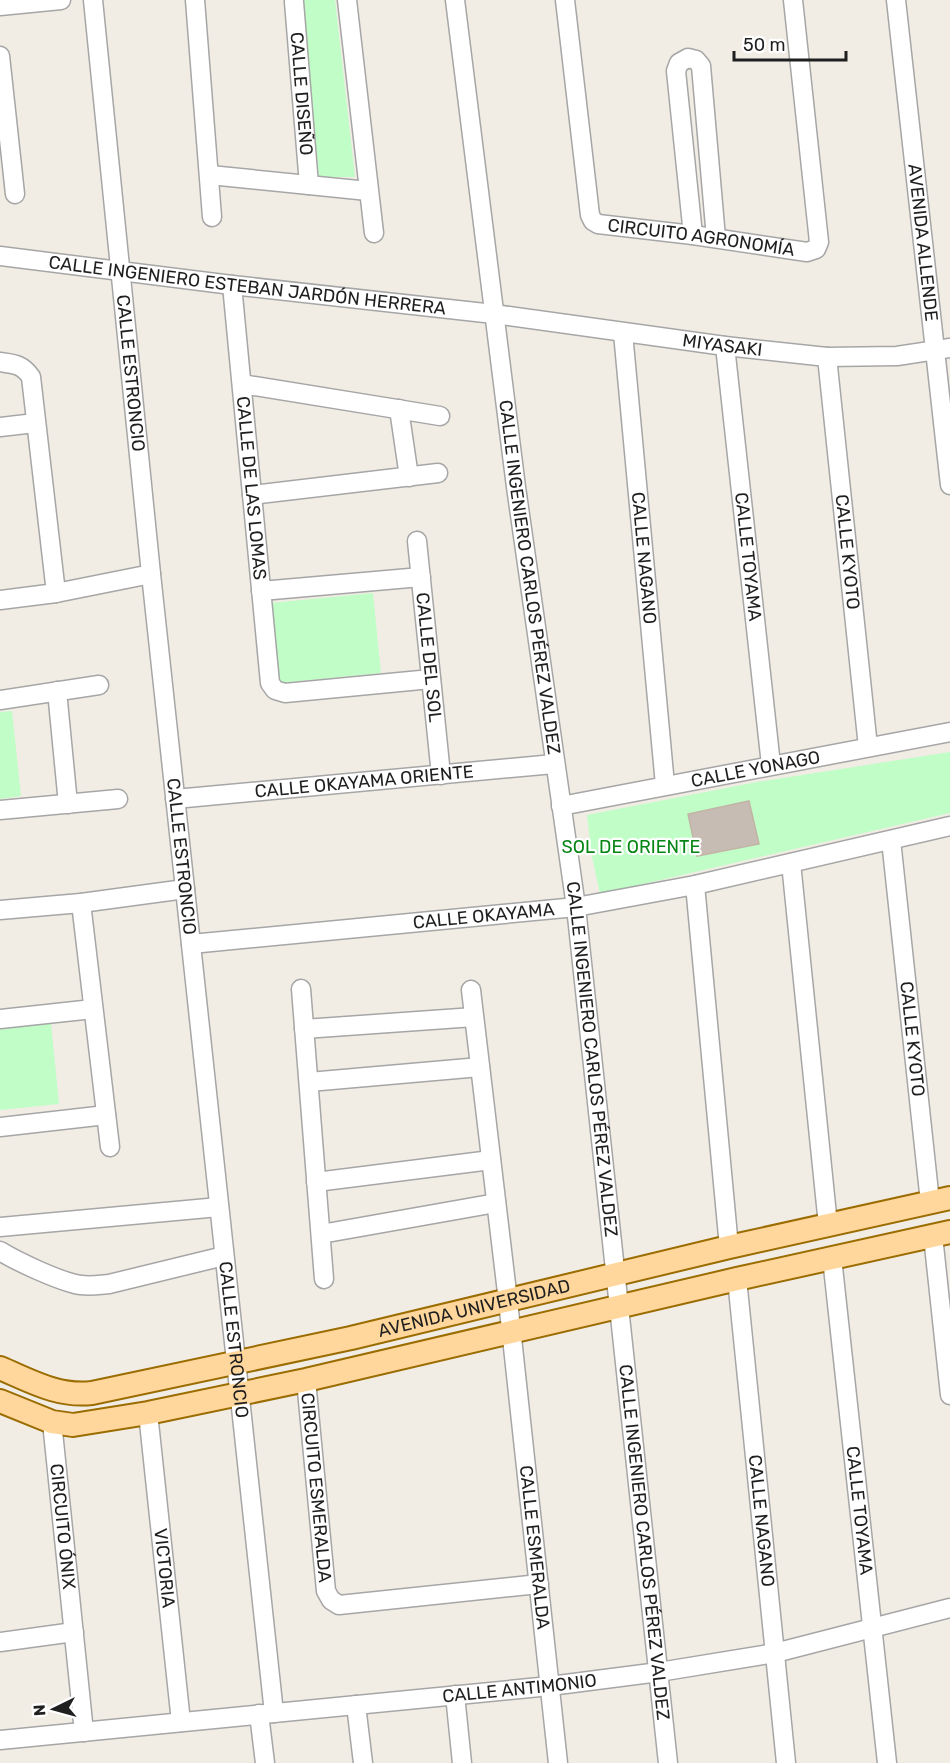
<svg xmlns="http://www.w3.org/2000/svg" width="950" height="1763" viewBox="0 0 950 1763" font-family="Rubik,sans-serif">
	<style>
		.park { fill: #c0fdc7 }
		.building { fill: #c6bcb4; stroke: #c3b4a6; stroke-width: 1.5 }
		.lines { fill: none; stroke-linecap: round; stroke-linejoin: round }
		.minor-casing { stroke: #a6a6a6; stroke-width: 21 }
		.major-casing { stroke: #9b6c00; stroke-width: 26 }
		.minor { stroke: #fff; stroke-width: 18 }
		.major { stroke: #ffd79c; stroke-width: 22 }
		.labels { text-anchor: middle; stroke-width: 4.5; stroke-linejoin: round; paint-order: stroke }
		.street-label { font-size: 18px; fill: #1f1f1f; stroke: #fff }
		.park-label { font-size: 18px; fill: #058614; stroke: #fff }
	</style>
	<rect width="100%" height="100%" fill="#f1ede5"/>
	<path class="park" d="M301,0H335L355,177H319Z
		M373,593L381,673L280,683L271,603Z
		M12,711L21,796L0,799V712Z
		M950,752V813L600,894L592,857L587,815L757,782Z
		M50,1013L59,1104L0,1110V1018Z"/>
	<path class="building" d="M749,801L759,844L697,856L688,814Z"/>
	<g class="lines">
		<g class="minor-casing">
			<g id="minor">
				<path id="s1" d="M93,0L151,574L274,1713"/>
				<path d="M195,0L212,217"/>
				<path d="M347,0L374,233"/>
				<path id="s2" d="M455,0L516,487L576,907L668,1763"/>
				<path id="s3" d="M565,0L590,215L593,221L598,224L693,235L807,252L816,249L819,242L793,0"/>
				<path id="s4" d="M896,0L950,485"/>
				<path id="s5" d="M294,2L309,185"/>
				<path d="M0,6L61,0"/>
				<path d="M0,56L15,194"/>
				<path d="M210,175L368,191"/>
				<path d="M693,235L676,71L679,63L688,58L696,60L701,66L716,238"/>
				<path id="s6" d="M0,256L232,285L494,314L725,346L827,357L897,356L950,348"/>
				<path id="s7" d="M232,285L270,683L275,690L285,693L431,679"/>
				<path id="s8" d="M623,333L665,785"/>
				<path id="s9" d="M725,346L771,765"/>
				<path id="s10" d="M827,357L868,747"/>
				<path d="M0,362C14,364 22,364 31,377L56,593"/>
				<path d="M242,384L440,416"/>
				<path d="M399,409L409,477"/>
				<path d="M0,427L35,423"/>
				<path d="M252,495L438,473"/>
				<path id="s11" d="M417,541L441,775"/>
				<path d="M261,591L421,577"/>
				<path d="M0,600L56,593L151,574"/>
				<path d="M57,691L68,804"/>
				<path d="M0,700L99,685"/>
				<path id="s12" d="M175,799L554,764"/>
				<path id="s13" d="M561,806L950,732"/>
				<path d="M0,810L118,799"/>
				<path id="s14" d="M891,840L930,1202"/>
				<path d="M791,863L828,1225"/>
				<path d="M695,885L729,1247"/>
				<path d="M81,903L110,1147"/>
				<path d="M0,910L81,903L185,889"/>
				<path id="s15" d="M191,944L576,907L695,885L950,826"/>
				<path d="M301,989L324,1279"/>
				<path id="s16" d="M471,990L508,1301L558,1763"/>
				<path d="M0,1019L93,1009"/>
				<path d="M304,1029L474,1017"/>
				<path d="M309,1082L480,1067"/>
				<path d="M0,1127L106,1115"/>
				<path d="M316,1182L491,1160"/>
				<path d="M0,1227L219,1207"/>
				<path d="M321,1234L496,1203"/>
				<path d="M933,1236L950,1395"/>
				<path d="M0,1251C18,1262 55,1279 75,1284C86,1287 98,1285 109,1284L224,1256"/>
				<path id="s17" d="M832,1258L887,1763"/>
				<path id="s18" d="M737,1279L786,1763"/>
				<path id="s19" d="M306,1380L326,1591L331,1600L339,1605L539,1584"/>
				<path id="s20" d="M148,1413L181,1722"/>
				<path id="s21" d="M52,1422L84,1732"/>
				<path d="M0,1642L74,1632"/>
				<path d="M455,1695L462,1763"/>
				<path d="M356,1705L363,1763"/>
				<path d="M259,1714L265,1763"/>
				<path id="s22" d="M0,1740L550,1686L659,1672L775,1653L950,1608"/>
			</g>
		</g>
		<g class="major-casing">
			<g id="major">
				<path id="s23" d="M0,1368C31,1381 58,1397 92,1393L351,1338L729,1247L950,1198"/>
				<path d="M0,1401L52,1422L73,1425L148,1413L306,1380L737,1279L950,1232"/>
			</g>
		</g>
		<use href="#minor" class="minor"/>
		<use href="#major" class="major"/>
	</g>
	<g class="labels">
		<g class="street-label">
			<text dy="6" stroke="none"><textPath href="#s5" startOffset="92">CALLE DISEÑO</textPath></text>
			<text dy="6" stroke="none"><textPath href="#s3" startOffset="333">CIRCUITO AGRONOMÍA</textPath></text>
			<text dy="6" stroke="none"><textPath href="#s4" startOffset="244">AVENIDA ALLENDE</textPath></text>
			<text dy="6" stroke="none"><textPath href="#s6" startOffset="249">CALLE INGENIERO ESTEBAN JARDÓN HERRERA</textPath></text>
			<text dy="6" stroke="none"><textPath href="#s6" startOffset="728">MIYASAKI</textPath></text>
			<text dy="6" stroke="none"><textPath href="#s1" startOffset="375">CALLE ESTRONCIO</textPath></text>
			<text dy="6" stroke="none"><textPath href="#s7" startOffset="204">CALLE DE LAS LOMAS</textPath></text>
			<text dy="6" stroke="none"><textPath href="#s10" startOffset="196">CALLE KYOTO</textPath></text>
			<text dy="6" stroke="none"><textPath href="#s9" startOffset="212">CALLE TOYAMA</textPath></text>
			<text dy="6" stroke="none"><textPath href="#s8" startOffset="226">CALLE NAGANO</textPath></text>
			<text dy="6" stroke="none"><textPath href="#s2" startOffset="582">CALLE INGENIERO CARLOS PÉREZ VALDEZ</textPath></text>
			<text dy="6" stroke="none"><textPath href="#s11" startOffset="117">CALLE DEL SOL</textPath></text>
			<text dy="6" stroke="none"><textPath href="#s13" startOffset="198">CALLE YONAGO</textPath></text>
			<text dy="6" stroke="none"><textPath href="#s12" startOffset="190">CALLE OKAYAMA ORIENTE</textPath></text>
			<text dy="6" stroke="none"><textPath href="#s1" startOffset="861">CALLE ESTRONCIO</textPath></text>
			<text dy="6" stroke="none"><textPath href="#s15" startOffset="294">CALLE OKAYAMA</textPath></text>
			<text dy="6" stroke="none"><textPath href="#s14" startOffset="200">CALLE KYOTO</textPath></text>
			<text dy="6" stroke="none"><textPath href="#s2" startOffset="1068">CALLE INGENIERO CARLOS PÉREZ VALDEZ</textPath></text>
			<text dy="6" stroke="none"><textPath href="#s23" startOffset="488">AVENIDA UNIVERSIDAD</textPath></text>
			<text dy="6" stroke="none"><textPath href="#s1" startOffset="1347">CALLE ESTRONCIO</textPath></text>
			<text dy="6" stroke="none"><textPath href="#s19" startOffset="108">CIRCUITO ESMERALDA</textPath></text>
			<text dy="6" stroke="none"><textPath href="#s17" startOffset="254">CALLE TOYAMA</textPath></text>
			<text dy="6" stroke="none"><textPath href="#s18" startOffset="243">CALLE NAGANO</textPath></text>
			<text dy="6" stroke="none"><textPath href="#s21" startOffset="105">CIRCUITO ÓNIX</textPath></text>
			<text dy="6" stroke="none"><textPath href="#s2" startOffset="1554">CALLE INGENIERO CARLOS PÉREZ VALDEZ</textPath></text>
			<text dy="6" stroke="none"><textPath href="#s16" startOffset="561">CALLE ESMERALDA</textPath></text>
			<text dy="6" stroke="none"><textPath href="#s20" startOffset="156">VICTORIA</textPath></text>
			<text dy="6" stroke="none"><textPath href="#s22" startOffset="522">CALLE ANTIMONIO</textPath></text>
		</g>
		<g class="park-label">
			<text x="631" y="853">SOL DE ORIENTE</text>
		</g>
	</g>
	<g transform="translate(54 1709) rotate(265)" stroke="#ffffff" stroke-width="4.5" paint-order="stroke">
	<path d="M0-4.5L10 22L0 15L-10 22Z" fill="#1f1f1f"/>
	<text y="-9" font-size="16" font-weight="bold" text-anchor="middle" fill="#1f1f1f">N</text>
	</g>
	<path d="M734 51v9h112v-9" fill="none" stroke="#1f1f1f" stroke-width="3"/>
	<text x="743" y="51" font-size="18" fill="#1f1f1f" stroke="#ffffff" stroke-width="4.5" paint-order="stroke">50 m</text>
</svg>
